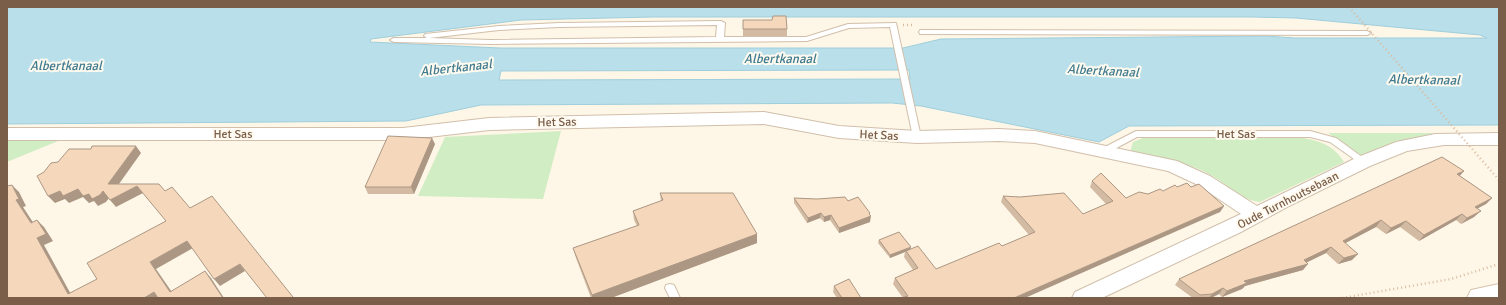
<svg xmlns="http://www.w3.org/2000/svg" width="1506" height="305" viewBox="0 0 1506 305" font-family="Signika,sans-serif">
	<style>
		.green { fill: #d1edc3 }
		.water { fill: #b9dfea; stroke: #9fcedc; fill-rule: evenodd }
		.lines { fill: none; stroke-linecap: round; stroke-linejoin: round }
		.service-casing { stroke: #d1bfab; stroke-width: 2 }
		.minor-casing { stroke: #d1bfab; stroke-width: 2 }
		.secondary-casing { stroke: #d7c2ab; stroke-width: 2 }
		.path { stroke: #dbbb9f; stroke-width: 2.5; stroke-dasharray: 1 3; stroke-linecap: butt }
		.service { fill: #fff; fill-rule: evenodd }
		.minor { fill: #fff; fill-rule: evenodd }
		.secondary { fill: #fff; fill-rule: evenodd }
		.path-bridge { stroke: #dbbb9f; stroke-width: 2.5; stroke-dasharray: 1 3; stroke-linecap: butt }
		.wall { fill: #d3baa2 }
		.shaded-wall { fill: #ac9784 }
		.building { fill: #f5d8bc; stroke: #ac9784 }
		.labels { text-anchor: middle; stroke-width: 4; stroke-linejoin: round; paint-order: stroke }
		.street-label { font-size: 12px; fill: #7a5e49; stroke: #fffaef }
		.water-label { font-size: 13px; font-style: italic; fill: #407b8f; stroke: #fffaef }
	</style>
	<rect width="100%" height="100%" fill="#fef7e7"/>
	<path class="green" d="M561,131L543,199L418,196L445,137Z
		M1328,133H1434L1362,156Z
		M1299,137C1319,141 1333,144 1344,162L1260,202C1235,198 1232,187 1212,176C1187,161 1158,157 1130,152L1133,142L1143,138Z
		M63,139L7,162V140Z"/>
	<path class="water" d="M7,7H1499V125L1129,126L1099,142L921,106L892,103L481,105L406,121L7,124ZM652,17H1252L1296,18L1480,35L1487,38H1295L1266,36L941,39L903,48H500L370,42L371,39L521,20ZM909,70L910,79L499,80L501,71Z"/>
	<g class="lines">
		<g class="service-casing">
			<path id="service" d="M721,21L725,23L724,37H806L848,24L896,23L921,137L920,139H914L913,137L890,27L849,28L807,41L490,44L394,42L390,40L394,38H427L424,36L425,34L499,26L559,23ZM717,25L716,37L490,40L429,38L499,30L559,27Z
				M920,30L1367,31L1371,33L1367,35L923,34H920L919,32Z
				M1136,131H1310L1336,138L1369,162L1367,164H1361L1330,142L1310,137H1137L1107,153H1101L1100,151L1101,149Z
				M670,284L674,285L680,298H670L665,288L666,285Z"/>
		</g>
		<g class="minor-casing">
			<path id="minor" d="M764,112L839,126L917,131L999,129L1035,131L1177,161L1210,176L1257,206L1358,157L1396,142L1435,134L1499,133V145H1444L1407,151L1370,166L1287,207L1241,232L1102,298H1072L1075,292L1241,214L1198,185L1168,171L1035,143L999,141L917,143L839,138L764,124L489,130L403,140H7V128H403L489,118Z"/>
		</g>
		<g class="secondary-casing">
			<path id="secondary" d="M1499,284V298H1467L1471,290Z"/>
		</g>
		<path class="path" d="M903,25H914
			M1342,298L1451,279L1499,264"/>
		<use href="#service" class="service"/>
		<use href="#minor" class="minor"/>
		<use href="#secondary" class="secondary"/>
		<path class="path-bridge" d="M1349,7L1499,180"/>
	</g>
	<path class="wall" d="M743,20L787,29V36H743Z
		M435,144L414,194H368L365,187Z
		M1460,176L1492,198L1486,204L1478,208L1474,217L1461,224L1456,220L1419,241L1400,227L1386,234L1376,227L1345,243L1352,260L1338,264L1326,253L1306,263L1303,270L1245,286L1242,289L1222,297L1219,294L1211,298H1193L1175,285L1179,279Z
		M1092,181L1126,198L1163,191L1177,187H1191L1224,206L1220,212L903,298L893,284L895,278L913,270L904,257L905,252L890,258L878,243L879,240L910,249L936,269L1002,246L1029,235L1001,202L1003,196L1083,214L1106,204L1090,187Z
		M660,193L757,234V243L611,298H591L576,258L573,248L637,226L634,220L633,211L661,201Z
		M794,198L848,201L870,213V222L839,233L830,220L824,222L820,218L807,223L794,203Z
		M834,286L861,298H837L833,292Z"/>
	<path class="shaded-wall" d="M432,138L435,144L414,194L411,187Z
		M136,146L141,153L114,191L108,184Z
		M1464,171L1458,178L1457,174Z
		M12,185L19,192L26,206L23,207L38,230L31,223L16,200Z
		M137,186L143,193L116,207L110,200Z
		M78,189L89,194L103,191L109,198L106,202L98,206L94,201L89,203L83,197L69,203L65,199L55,203L48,196L60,191Z
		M1492,198L1486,204L1469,213L1475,207Z
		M1224,206L1220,212L1025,298H1014Z
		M1481,211L1474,217L1461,224L1467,218Z
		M821,213L820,218L807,223L808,218Z
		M870,213V217L871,216L870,222L839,233V228Z
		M1462,214L1456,220L1419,241L1424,235Z
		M831,215L830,220L824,222V217Z
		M37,220L44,227L53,241L44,245L73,298L68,294L37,238Z
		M1381,220L1376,227L1338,247L1343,241Z
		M1406,221L1400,227L1386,234L1391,228Z
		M757,234V243L611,298H592V295Z
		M187,241L193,248L156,269L176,298L170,292L150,262Z
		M911,247L910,251H906L905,252L890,258V255Z
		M1331,247L1326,253L1299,266L1308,264L1303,270L1245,286L1242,289L1222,297L1227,291L1244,281L1304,260Z
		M1358,254L1352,260L1338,264L1344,258Z
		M240,264L245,271L220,286L214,279Z
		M205,271L211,278L224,298H223Z
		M1223,288L1219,294L1211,298H1209L1212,294Z
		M154,292L159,298H144Z"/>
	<path class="building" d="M773,16H786L787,29H743V20H772Z
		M388,136L432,138L411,187H365Z
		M92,146H136L108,184H159L165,191L172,187L190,208L212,196L293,297L291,298H267L240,264L214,279L187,241L150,262L170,292L205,271L223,298H158L154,292L144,298H7V186L12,185L19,199L16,200L31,223L37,220L46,234L37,238L68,294L97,279L87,263L166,221L137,186L110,200L103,191L100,195L92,199L89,194L83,196L78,189L63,196L60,191L48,196L37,176L44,172L51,163L58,162L69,149H91Z
		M1442,157L1464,171L1457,174L1492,198L1475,207L1481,211L1467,218L1462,214L1424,235L1406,221L1391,228L1381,220L1343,241L1358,254L1344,258L1331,247L1304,260L1308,264L1244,281L1247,283L1227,291L1223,288L1212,294L1200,295L1179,279Z
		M1101,173L1126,198L1139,192L1148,194L1160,189L1163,191L1175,185L1177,187L1187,183L1191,187L1199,184L1224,206L1014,298H902L908,296L895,278L918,268L906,251L918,246L936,269L999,243L1002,246L1035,232L1003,196L1020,197L1064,193L1083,214L1113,201L1092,181Z
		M660,193H733L757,234L592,295L573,248L639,225L633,211L663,200Z
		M845,197L848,201L858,197L870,213L869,214L871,216L839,228L831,215L824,217L821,213L808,218L794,198L817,199Z
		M899,232L911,247L890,255L879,240Z
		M849,279L861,298H842L834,286Z"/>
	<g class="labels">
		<g class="street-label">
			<text transform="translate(557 122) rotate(-1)" y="4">Het Sas</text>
			<text x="233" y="138">Het Sas</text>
			<text x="1236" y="138">Het Sas</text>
			<text transform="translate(879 135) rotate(3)" y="4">Het Sas</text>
			<text transform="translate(1288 200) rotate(-27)" y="4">Oude Turnhoutsebaan</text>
		</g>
		<g class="water-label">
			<text x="780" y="63">Albertkanaal</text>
			<text x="66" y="70">Albertkanaal</text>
			<text transform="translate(456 67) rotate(-6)" y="5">Albertkanaal</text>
			<text transform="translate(1103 70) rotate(3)" y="5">Albertkanaal</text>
			<text transform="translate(1424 79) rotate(1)" y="5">Albertkanaal</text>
		</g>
	</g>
	<rect width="1506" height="305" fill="none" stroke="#7a5e49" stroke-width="16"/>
</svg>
